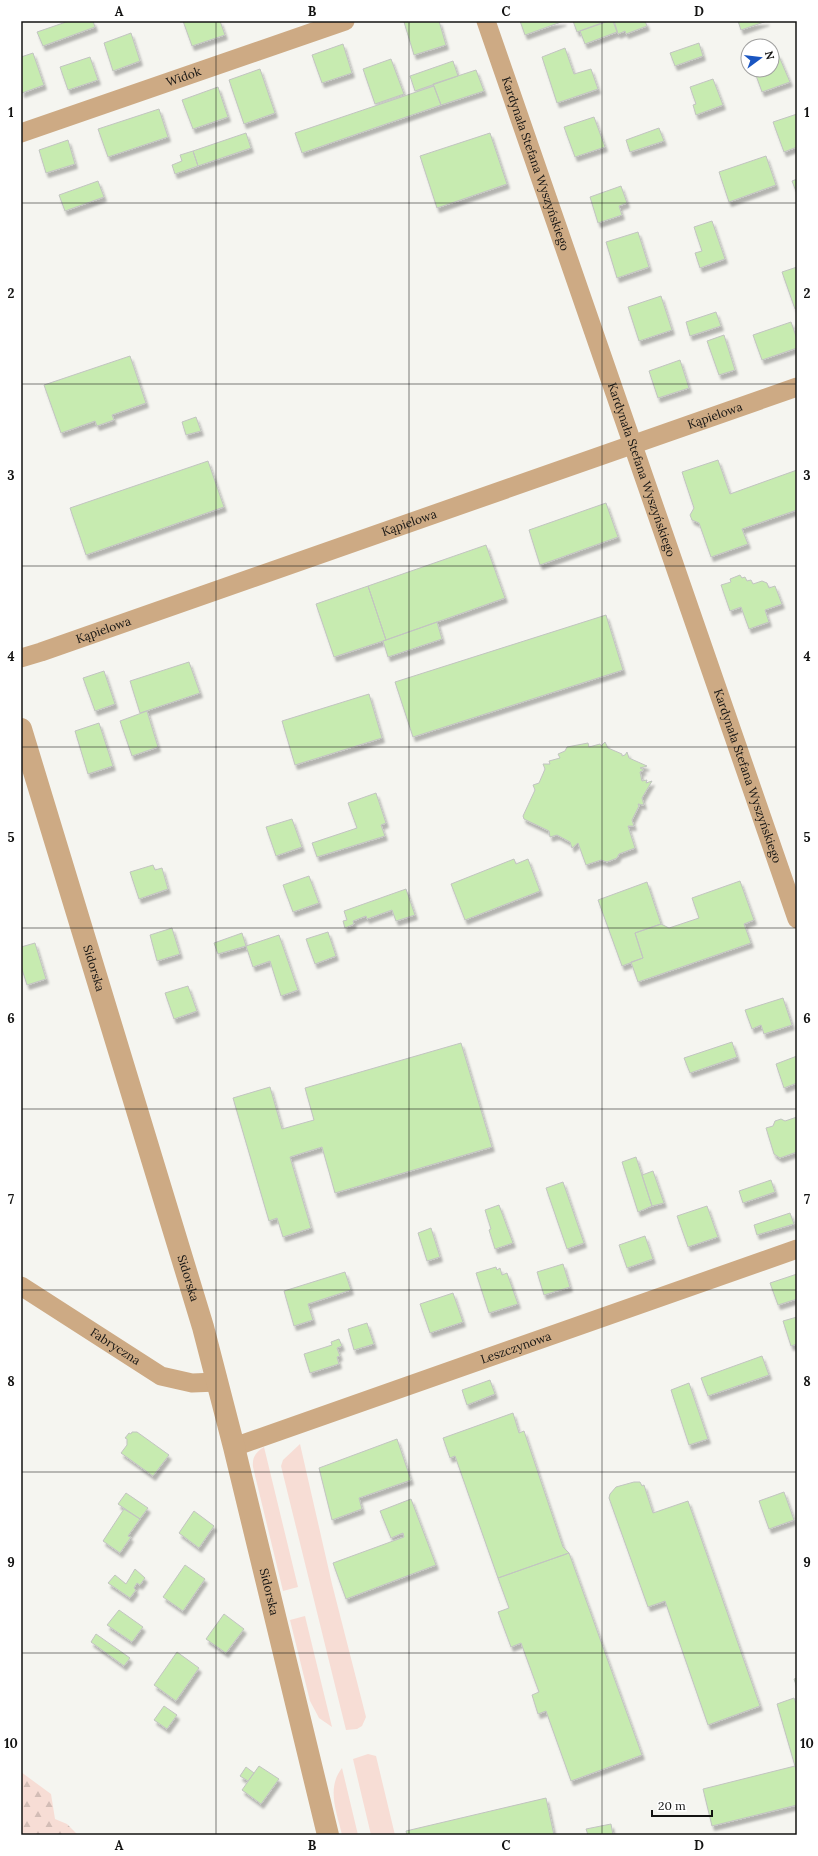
<svg xmlns="http://www.w3.org/2000/svg" width="818" height="1856" viewBox="0 0 818 1856" font-family="Lora,serif">
	<style>
		.grass { fill: #f7ddd5 }
		.forest { fill: url(#forest-firs) }
		.building { fill: #c7ebb0; stroke: #c2c4c1; filter: url(#shadow) }
		.lines { fill: none; stroke-linecap: round; stroke-linejoin: round }
		.minor { stroke: #cdaa84; stroke-width: 19 }
		.tertiary { stroke: #cdaa84; stroke-width: 22 }
		.grid { fill: none; stroke: #131312; stroke-width: 1; stroke-opacity: 0.55 }
		.labels { text-anchor: middle; stroke-width: 3.5; stroke-linejoin: round; paint-order: stroke }
		.street-label { font-size: 12px; fill: #131312; stroke: #fff }
		.neatline { fill: none; stroke: #131312; stroke-width: 1.5 }
		.grid-label { font-size: 13px; text-anchor: middle; font-weight: bold; fill: #131312 }
	</style>
	<defs>
		<pattern id="forest-firs" width="22" height="20" patternUnits="userSpaceOnUse"><rect width="22" height="20" fill="#f7ddd5"/><path d="M5 1l3.5 6h-7zM16 11l3.5 6h-7z" fill="#d3bdb6"/></pattern>
		<filter id="shadow"><feDropShadow dx="2.5" dy="4.5" stdDeviation="1" flood-color="#0004"/></filter>
	</defs>
	<rect width="100%" height="100%" fill="#f5f5f0"/>
	<path class="grass" d="M300,1444L332,1584L366,1717L362,1726L357,1729L346,1730L281,1466L283,1460Z
		M264,1447L298,1587L283,1591L253,1467C252,1457 256,1452 264,1447Z
		M305,1616L332,1727L319,1718L310,1701L290,1620Z
		M368,1754L376,1756L395,1835H371L353,1759Z
		M342,1768L358,1835H342C337,1813 326,1788 342,1768Z"/>
	<path class="forest" d="M21,1772L51,1794L55,1819L67,1824L78,1835H21Z"/>
	<path class="building" d="M69,21H93L95,27L43,46L37,32Z
		M183,21H220L225,35L192,46Z
		M408,21H439L446,45L414,55L404,22Z
		M520,21H564L525,35Z
		M573,21H607L577,32Z
		M609,21H613L617,32L585,44L580,31Z
		M614,21H645L647,26L626,34L625,31L618,34Z
		M738,21H767L741,30Z
		M131,33L140,61L113,71L104,43Z
		M699,43L703,56L675,66L670,53Z
		M343,44L352,73L322,83L312,55Z
		M565,48L574,74L591,69L598,89L557,103L542,57Z
		M33,53L44,85L22,93L21,57Z
		M778,54L790,82L762,92L754,70H772V56Z
		M90,57L98,80L68,90L60,67Z
		M391,59L404,94L375,104L363,69Z
		M453,61L458,76L415,91L410,76Z
		M260,69L275,113L244,124L229,80Z
		M476,70L484,91L441,105L433,84Z
		M713,79L723,105L696,115L693,105L696,104L690,87Z
		M434,86L441,105L302,153L295,133Z
		M218,87L228,117L193,129L182,100Z
		M159,109L168,137L108,157L98,129Z
		M797,114V147L784,152L773,122Z
		M594,117L605,147L575,157L564,127Z
		M659,128L664,141L630,152L626,140Z
		M246,133L251,148L198,166L193,151Z
		M490,133L507,184L437,208L420,156Z
		M68,140L75,164L46,173L39,150Z
		M193,151L198,166L175,174L172,165L182,161L180,155Z
		M766,156L776,185L729,202L719,172Z
		M797,179V194L792,181Z
		M98,181L104,197L65,211L59,195Z
		M621,186L627,203L619,206L622,215L598,223L590,197Z
		M712,221L725,259L700,268L695,253L702,251L694,227Z
		M638,232L649,267L617,278L606,242Z
		M797,267V308L795,309L782,272Z
		M661,296L672,330L639,341L628,307Z
		M716,312L721,326L690,336L686,322Z
		M791,322L797,339V348L762,360L753,335Z
		M724,335L735,370L719,375L707,341Z
		M130,356L146,403L112,415L114,420L97,426L95,421L61,433L44,385Z
		M680,360L689,388L658,398L649,371Z
		M196,417L201,431L186,435L182,422Z
		M718,460L730,494L797,470V510L742,529L748,544L711,557L699,523L692,520L690,515L694,508L682,472Z
		M208,461L224,507L86,555L70,508Z
		M606,503L618,537L540,565L529,530Z
		M486,545L505,598L386,640L368,586Z
		M740,575L742,578L745,577L747,581L751,580L753,584L762,581L767,583L769,588L775,586L782,604L765,610L769,622L749,629L741,607L730,611L721,585L731,582L730,579Z
		M368,586L386,640L334,657L316,604Z
		M606,615L623,670L413,737L395,682Z
		M437,622L442,639L388,657L383,641Z
		M189,662L200,693L140,713L130,681Z
		M104,671L115,704L95,711L83,678Z
		M369,694L382,738L295,765L282,721Z
		M147,711L158,747L132,756L120,721Z
		M99,723L113,766L88,774L75,731Z
		M605,742L608,748L622,754V756L625,755L627,752L629,758L647,766L640,768L644,770L640,772L642,781L647,780L646,783L652,781L642,798L644,805L638,804L639,806L632,820L634,826H628L635,848L619,854L617,858L607,862L601,860L586,865L578,843L572,848L570,842L557,835L550,837L549,831L524,819L523,816L535,790L533,785L539,783L545,769L543,764H550L549,761L560,758L558,754L565,751L567,747L588,743L589,747L600,744L601,746Z
		M376,793L386,823L381,825L385,836L317,857L312,843L357,828L348,803Z
		M292,819L302,847L276,856L266,827Z
		M514,859L516,864L528,859L540,891L465,920L451,884Z
		M153,865L155,870L162,868L168,889L139,899L130,872Z
		M309,876L319,903L293,912L283,885Z
		M740,881L754,920L744,924L751,943L638,982L631,962L643,958L635,933L661,924L669,928L699,918L692,898Z
		M647,882L661,924L635,933L643,958L622,966L598,900Z
		M406,889L415,915L396,921L392,910L367,919L366,916L353,921L354,924L345,928L343,921L347,920L344,911Z
		M172,928L180,954L157,961L150,935Z
		M328,932L336,956L315,964L306,939Z
		M242,933L246,946L218,954L214,943Z
		M279,935L298,990L281,996L270,961L253,967L246,946Z
		M35,943L46,979L27,985L21,966V947Z
		M188,986L197,1011L174,1019L165,993Z
		M783,998L792,1025L764,1034L761,1025L752,1029L745,1010Z
		M732,1042L737,1057L690,1073L684,1058Z
		M461,1043L492,1147L335,1193L322,1147L290,1157L311,1228L283,1237L277,1218L269,1221L233,1098L270,1087L282,1129L314,1120L305,1088Z
		M797,1056V1083L784,1088L776,1064Z
		M797,1117V1152L780,1158L774,1154L766,1128L773,1126L775,1121L781,1119L785,1121Z
		M636,1157L652,1206L638,1212L622,1162Z
		M653,1171L664,1203L652,1206L642,1175Z
		M771,1180L775,1192L743,1203L739,1191Z
		M563,1182L584,1243L567,1249L546,1188Z
		M499,1205L513,1243L495,1249L489,1230L491,1229L485,1210Z
		M707,1206L718,1237L688,1247L677,1216Z
		M790,1213L794,1224L757,1235L754,1225Z
		M431,1228L440,1257L427,1261L418,1233Z
		M645,1236L653,1259L627,1268L619,1245Z
		M563,1264L570,1287L544,1295L537,1272Z
		M496,1267L497,1270L500,1268L502,1275L507,1273L518,1304L489,1313L476,1273Z
		M345,1272L351,1290L308,1304L313,1320L294,1326L284,1291Z
		M797,1274V1299L778,1305L770,1283Z
		M453,1293L463,1322L430,1333L420,1304Z
		M797,1317V1344L791,1346L783,1321Z
		M367,1323L374,1344L354,1350L348,1329Z
		M339,1339L342,1346L337,1348L340,1356L337,1357L339,1364L310,1373L304,1354L332,1345L331,1342Z
		M762,1356L769,1375L708,1396L701,1378Z
		M490,1380L495,1394L467,1405L462,1390Z
		M689,1383L708,1439L689,1445L671,1390Z
		M513,1413L519,1433L524,1431L563,1547L569,1553L498,1578L455,1456L450,1458L443,1438Z
		M132,1432H137L169,1455L153,1476L121,1453L127,1445V1439L125,1438L129,1433L131,1434Z
		M397,1439L411,1480L359,1498L362,1509L332,1520L319,1468Z
		M634,1482H640L642,1486L644,1485L653,1513L688,1501L760,1706L708,1725L665,1601L648,1607L609,1498L610,1494L616,1487Z
		M784,1492L794,1520L769,1529L759,1501Z
		M126,1493L148,1508L140,1519L118,1504Z
		M411,1499L436,1565L346,1599L333,1563L404,1537L403,1533L391,1538L380,1511Z
		M124,1509L140,1519L128,1536L131,1537L120,1553L103,1541Z
		M194,1511L214,1526L199,1548L179,1533Z
		M569,1553L642,1755L571,1781L546,1711L538,1714L532,1695L539,1692L521,1643L511,1647L498,1612L509,1608L498,1578Z
		M185,1565L205,1579L183,1611L163,1597Z
		M135,1569L145,1578L140,1585L137,1583L134,1588L136,1590L130,1598L108,1583L115,1575L126,1584Z
		M119,1610L143,1627L132,1642L107,1625Z
		M224,1614L244,1629L226,1653L206,1639Z
		M96,1634L130,1658L124,1666L91,1642Z
		M177,1652L199,1668L176,1701L154,1685Z
		M797,1678V1688L794,1679Z
		M794,1698L797,1706V1773L777,1704Z
		M164,1706L177,1715L167,1729L154,1720Z
		M259,1766L279,1779L261,1804L242,1790Z
		M795,1766L797,1773V1805L712,1826L703,1789Z
		M246,1767L254,1773L248,1781L240,1776Z
		M546,1798L554,1835H407L406,1831Z
		M611,1824L613,1835H588L586,1829Z"/>
	<g class="lines">
		<g class="minor">
			<path id="s1" d="M486,21L797,919"/>
			<path id="s2" d="M21,133L345,21"/>
			<path id="s3" d="M21,658L41,652L797,387"/>
			<path id="s4" d="M21,1286L161,1376L192,1383L218,1382"/>
			<path id="s5" d="M234,1447L797,1249"/>
		</g>
		<path class="tertiary" id="s6" d="M21,729L203,1327L234,1447L328,1835"/>
	</g>
	<path class="grid" d="M216,21V1835M409,21V1835M602,21V1835M21,203H797M21,384H797M21,566H797M21,747H797M21,928H797M21,1109H797M21,1290H797M21,1472H797M21,1653H797"/>
	<g class="labels">
		<g class="street-label">
			<text dy="4" stroke="none"><textPath href="#s2" startOffset="172">Widok</textPath></text>
			<text dy="4" stroke="none"><textPath href="#s1" startOffset="151">Kardynała Stefana Wyszyńskiego</textPath></text>
			<text dy="4" stroke="none"><textPath href="#s3" startOffset="735">Kąpielowa</textPath></text>
			<text dy="4" stroke="none"><textPath href="#s1" startOffset="475">Kardynała Stefana Wyszyńskiego</textPath></text>
			<text dy="4" stroke="none"><textPath href="#s3" startOffset="411">Kąpielowa</textPath></text>
			<text dy="4" stroke="none"><textPath href="#s3" startOffset="87">Kąpielowa</textPath></text>
			<text dy="4" stroke="none"><textPath href="#s1" startOffset="799">Kardynała Stefana Wyszyńskiego</textPath></text>
			<text dy="4" stroke="none"><textPath href="#s6" startOffset="250">Sidorska</textPath></text>
			<text dy="4" stroke="none"><textPath href="#s6" startOffset="574">Sidorska</textPath></text>
			<text dy="4" stroke="none"><textPath href="#s4" startOffset="112">Fabryczna</textPath></text>
			<text dy="4" stroke="none"><textPath href="#s5" startOffset="299">Leszczynowa</textPath></text>
			<text dy="4" stroke="none"><textPath href="#s6" startOffset="898">Sidorska</textPath></text>
		</g>
	</g>
	<rect width="818" height="1856" fill="none" stroke="#ffffff" stroke-width="44"/>
	<g transform="translate(760 58) rotate(75)"><circle r="19" fill="#ffffff" stroke="#a1a1a0"/>
	<path d="M0-3L7 15L0 10L-7 15Z" fill="#1955c1"/>
	<text y="-6" font-size="11" font-weight="bold" text-anchor="middle" fill="#131312">N</text>
	</g>
	<path d="M652 1810v6h60v-6" fill="none" stroke="#131312" stroke-width="2"/>
	<text x="658" y="1810" font-size="12" fill="#131312" stroke="#ffffff" stroke-width="3" paint-order="stroke">20 m</text>
	<rect x="22" y="22" width="774" height="1812" class="neatline"/>
	<g class="grid-label">
		<text x="119" y="16">A</text>
		<text x="312" y="16">B</text>
		<text x="506" y="16">C</text>
		<text x="699" y="16">D</text>
		<text x="11" y="117">1</text>
		<text x="807" y="117">1</text>
		<text x="11" y="298">2</text>
		<text x="807" y="298">2</text>
		<text x="11" y="480">3</text>
		<text x="807" y="480">3</text>
		<text x="11" y="661">4</text>
		<text x="807" y="661">4</text>
		<text x="11" y="842">5</text>
		<text x="807" y="842">5</text>
		<text x="11" y="1023">6</text>
		<text x="807" y="1023">6</text>
		<text x="11" y="1204">7</text>
		<text x="807" y="1204">7</text>
		<text x="11" y="1386">8</text>
		<text x="807" y="1386">8</text>
		<text x="11" y="1567">9</text>
		<text x="807" y="1567">9</text>
		<text x="11" y="1748">10</text>
		<text x="807" y="1748">10</text>
		<text x="119" y="1850">A</text>
		<text x="312" y="1850">B</text>
		<text x="506" y="1850">C</text>
		<text x="699" y="1850">D</text>
	</g>
</svg>
